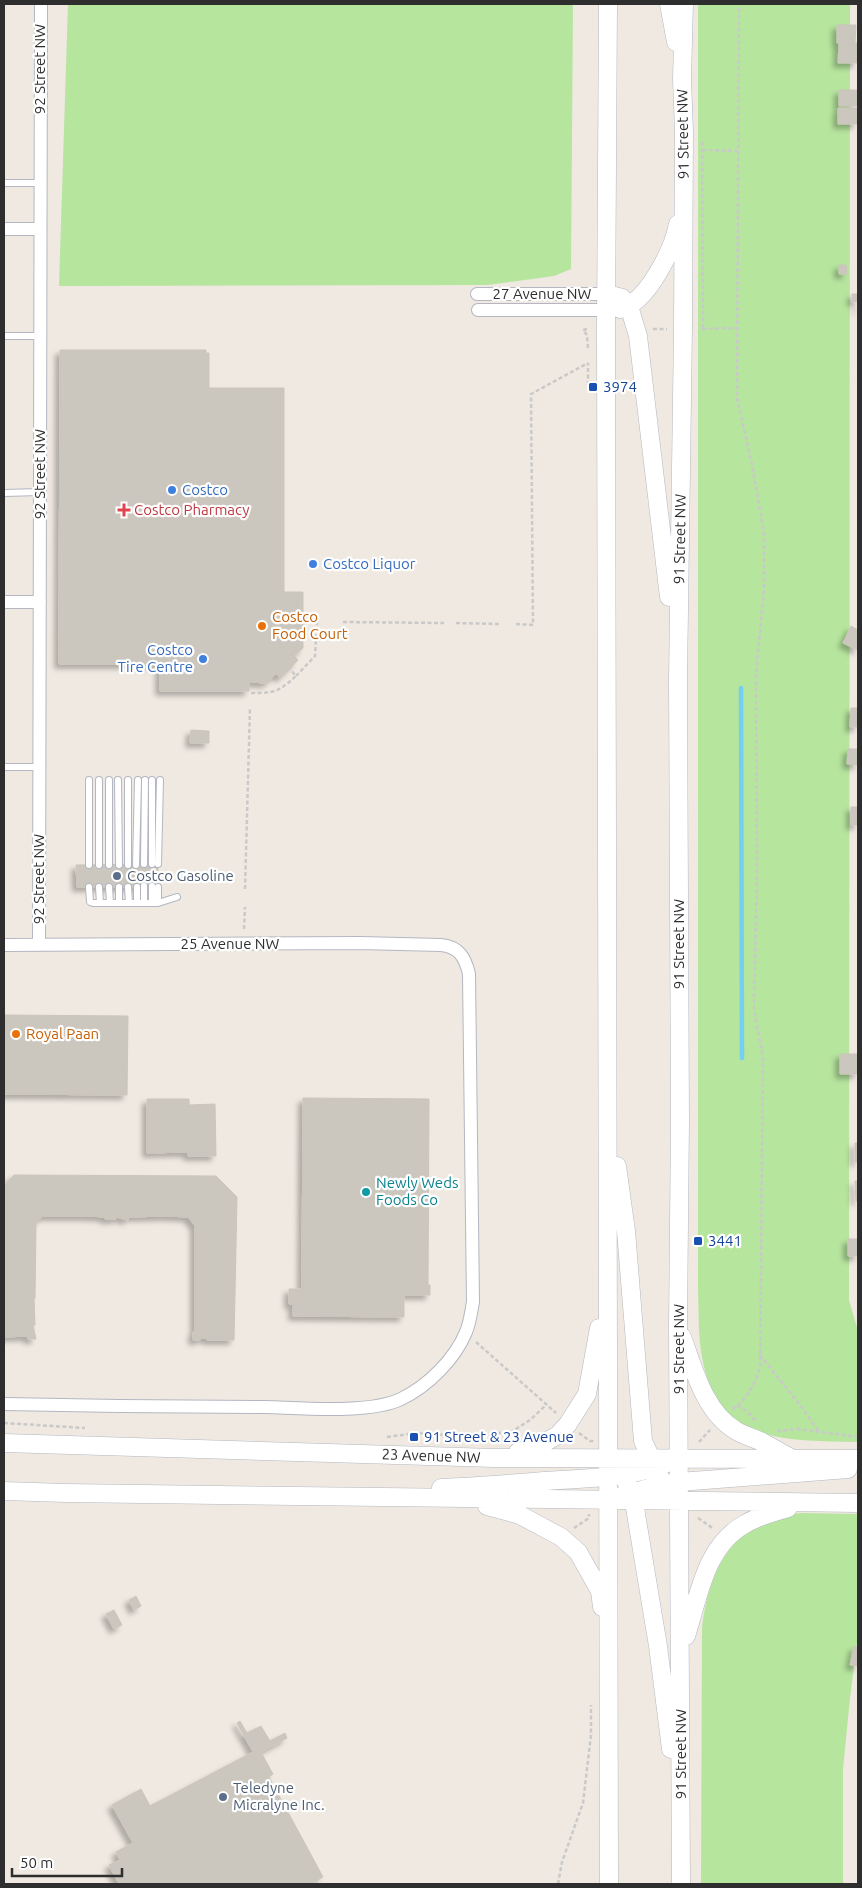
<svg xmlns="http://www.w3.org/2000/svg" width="862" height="1888" viewBox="0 0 862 1888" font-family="Ubuntu,sans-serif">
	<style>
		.green { fill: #b6e59e }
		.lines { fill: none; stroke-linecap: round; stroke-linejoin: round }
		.stream { stroke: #75cff0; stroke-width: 4.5 }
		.building { fill: #cbc7bf; stroke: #cbc5ba; filter: url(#shadow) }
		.service-casing { stroke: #b4b7c1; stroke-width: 8 }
		.minor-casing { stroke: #b4b7c1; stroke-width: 14 }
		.secondary-casing { stroke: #b4b7c1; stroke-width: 19 }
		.path { stroke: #c9c9c9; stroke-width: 2.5; stroke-dasharray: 4 2.5; stroke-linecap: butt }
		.service { stroke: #fff; stroke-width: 6 }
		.minor { stroke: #fff; stroke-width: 12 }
		.secondary { stroke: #fff; stroke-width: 18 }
		.transit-dot { fill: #1a4fb4; stroke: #fff; stroke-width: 2 }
		.shop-dot { fill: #3f7fe0; stroke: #fff; stroke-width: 2 }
		.health-dot { fill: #e0444e; stroke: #fff; stroke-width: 2 }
		.food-dot { fill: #e8710a; stroke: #fff; stroke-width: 2 }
		.service-dot { fill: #5c6f8a; stroke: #fff; stroke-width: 2 }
		.culture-dot { fill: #0f9aa8; stroke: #fff; stroke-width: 2 }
		.labels { text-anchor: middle; stroke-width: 4.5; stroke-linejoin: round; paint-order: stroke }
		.street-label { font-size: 15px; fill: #2e2e2e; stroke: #fff }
		.transit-label { font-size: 15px; fill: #164399; stroke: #fff; text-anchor: start }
		.shop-label { font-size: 15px; fill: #366cbe; stroke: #fff; text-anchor: start }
		.health-label { font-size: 15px; fill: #be3a42; stroke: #fff; text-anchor: start }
		.food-label { font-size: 15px; fill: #c56008; stroke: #fff; text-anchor: start }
		.service-label { font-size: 15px; fill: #4e5e75; stroke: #fff; text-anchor: start }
		.culture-label { font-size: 15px; fill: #0d838f; stroke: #fff; text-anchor: start }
	</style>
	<defs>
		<filter id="shadow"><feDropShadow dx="-4.5" dy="4.5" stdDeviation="2.5" flood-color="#0004"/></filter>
	</defs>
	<rect width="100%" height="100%" fill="#efe9e1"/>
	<path class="green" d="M68,4H573L571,269L554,276L487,285L59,286Z
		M698,4H850L849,1300L858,1331V1442C787,1440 718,1445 702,1357C698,1336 699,1314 698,1292Z
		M804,1513L858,1514V1635L850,1698L843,1769V1884H701L702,1628C706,1593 718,1551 750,1530C755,1527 762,1525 767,1523C780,1517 791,1513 804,1513Z"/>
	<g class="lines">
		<path class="stream" d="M741,688L742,1058"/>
	</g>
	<path class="building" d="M837,25H856L855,43H837Z
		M839,43H858L857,63H838Z
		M839,90H857V106H839Z
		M838,108H857V124H838Z
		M839,265H846L847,274H839Z
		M852,294H858V311V301L852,302Z
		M60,350H206V353H209V388H284V592H303V648L294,656L298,660L280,678L276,674L267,683L249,682V691H160V664H59Z
		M851,626L858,630V650L843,643Z
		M851,708H858V727H850Z
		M191,730L209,731V743H190Z
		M848,749H858V765L847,764Z
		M851,807H858V825H851Z
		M158,864V887H77L76,865Z
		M5,1015L128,1016L127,1095L5,1094Z
		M840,1054H858V1074H840Z
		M303,1098L429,1099L428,1285H430V1295H404V1317L293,1316V1304H289V1289H302Z
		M147,1099H189V1105L215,1104L216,1156H188V1152L147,1153Z
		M855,1143H858V1162H855Z
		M14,1175L216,1176L237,1197L234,1340H207V1338H200V1340H193V1332H195V1226L188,1217L167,1216L128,1217V1220L116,1217V1219H105V1217L88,1216H43L36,1223L35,1298H34L35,1325H33L36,1339H28V1336L4,1337V1186Z
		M855,1181H858V1201H856Z
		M848,1239H858V1256H848Z
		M136,1596L141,1606L134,1610L129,1600Z
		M114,1610L122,1625L114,1629L106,1614Z
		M854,1646L858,1647V1666L850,1665Z
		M240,1721L247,1733L261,1726L270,1741L285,1733L287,1738L261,1752L273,1774L269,1777L323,1877L310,1884H119L109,1865L120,1860L116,1852L133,1843L112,1805L141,1789L150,1806L253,1752L237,1723Z"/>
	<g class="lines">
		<g class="service-casing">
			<path id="service" d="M4,183H40
				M4,336H39
				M4,493L40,492
				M4,767H39
				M99,780V865
				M109,780V865
				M118,780L119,865
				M144,864L145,780
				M152,864V780
				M158,864L160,780
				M89,865V780
				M128,865V780
				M136,865L138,780
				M144,886V903
				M152,886V903
				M89,887L90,902L93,903H158L177,897
				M99,887L100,903
				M109,887L110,903
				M119,887V903
				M128,887L129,903
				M137,887V903
				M158,903V887"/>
		</g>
		<g class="minor-casing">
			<path id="minor" d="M4,229H40
				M477,294H607
				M478,310H607
				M4,602H40
				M4,945L360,943L441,945C459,947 465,957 469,974L473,1302C471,1312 470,1323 466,1332C455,1359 428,1386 401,1399C370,1414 302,1408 266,1407C178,1407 91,1406 4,1404
				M39,945L41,4"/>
		</g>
		<g class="secondary-casing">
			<path id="secondary" d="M608,4L606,329L609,1884
				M669,4L676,42
				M607,294L622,298L629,306L638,336L669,597
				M620,309C647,303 673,250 678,224
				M617,1166L626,1231L643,1441L663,1484L679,1500
				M682,1337C694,1369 704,1411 735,1430C744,1436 755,1438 764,1443C773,1448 782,1453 791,1458
				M4,1443L494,1458L858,1459
				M518,1452L535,1448L558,1435L568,1424L587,1394L599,1328
				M607,1457C620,1471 630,1483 634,1502L658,1646L671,1749
				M441,1488C481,1486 520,1483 560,1480C594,1478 633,1477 665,1464
				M4,1491L65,1493L858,1503
				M621,1496L663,1484L679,1482L848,1469
				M487,1506L520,1515L561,1537L578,1552L600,1591L602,1607
				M686,1636C699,1596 705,1546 745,1524C758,1516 774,1512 788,1508
				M681,1884L678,1326L680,1121L678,680L683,329L684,132L682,79L684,4"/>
		</g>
		<path class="path" d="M702,142L703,329
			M702,150L738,151
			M587,329L583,330L587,335L588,348
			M653,329H667
			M702,329L736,328
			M588,385V363
			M343,622L444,623
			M456,623L499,624
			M516,624L533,625L531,394L588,363
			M296,676L315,656L317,621
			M251,693C275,693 278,692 296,676L289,668
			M245,889L250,707
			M244,929L245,907
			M476,1342L556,1413
			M760,1355L800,1405L819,1432
			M737,1406L744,1409L757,1422
			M732,1409C747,1400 755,1384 760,1367L763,1056L755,1016L754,1004L757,875L756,674L764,588V533L752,465L737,398L739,4
			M4,1423L85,1428
			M777,1431L799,1429L858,1437
			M579,1433L590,1441H594
			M387,1437L416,1433L463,1436L511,1432L530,1420L546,1405
			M699,1442L710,1430
			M698,1518L714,1529
			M574,1528L589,1518V1514
			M558,1884L562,1862L583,1803L591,1735V1705"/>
		<use href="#service" class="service"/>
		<use href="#minor" class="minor"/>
		<use href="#secondary" class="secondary"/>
	</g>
	<g class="transit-dot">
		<rect x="588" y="382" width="10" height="10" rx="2.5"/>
		<rect x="693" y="1236" width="10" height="10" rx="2.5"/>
		<rect x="409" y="1432" width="10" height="10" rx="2.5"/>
	</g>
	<g class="shop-dot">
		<circle cx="172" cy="490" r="5"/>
		<circle cx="313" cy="564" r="5"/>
		<circle cx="203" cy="659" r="5"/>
	</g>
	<path class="health-dot" d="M121.5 502.5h5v5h5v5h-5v5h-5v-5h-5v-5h5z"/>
	<g class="food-dot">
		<circle cx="262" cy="626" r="5"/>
		<circle cx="16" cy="1034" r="5"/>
	</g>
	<g class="service-dot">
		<circle cx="117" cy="876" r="5"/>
		<circle cx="223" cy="1797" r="5"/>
	</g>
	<circle class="culture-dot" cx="366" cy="1192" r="5"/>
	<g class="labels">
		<g class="street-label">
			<text transform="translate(40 69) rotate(-90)" y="5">92 Street NW</text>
			<text transform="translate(683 134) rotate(-91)" y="5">91 Street NW</text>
			<text x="542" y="299">27 Avenue NW</text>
			<text transform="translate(40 474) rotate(-90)" y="5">92 Street NW</text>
			<text transform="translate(680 539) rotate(-89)" y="5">91 Street NW</text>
			<text transform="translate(39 879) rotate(-90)" y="5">92 Street NW</text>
			<text x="230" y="949">25 Avenue NW</text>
			<text transform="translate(679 944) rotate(-90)" y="5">91 Street NW</text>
			<text transform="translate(679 1349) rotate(-90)" y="5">91 Street NW</text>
			<text transform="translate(431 1456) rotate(2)" y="5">23 Avenue NW</text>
			<text transform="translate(681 1754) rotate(-90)" y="5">91 Street NW</text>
		</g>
		<g class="transit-label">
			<text x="603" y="392">3974</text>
			<text x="708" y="1246">3441</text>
			<text x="424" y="1442">91 Street &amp; 23 Avenue</text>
		</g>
		<g class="shop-label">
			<text x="182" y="495">Costco</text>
			<text x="323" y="569">Costco Liquor</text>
			<text x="193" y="655" text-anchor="end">Costco<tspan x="193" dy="17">Tire Centre</tspan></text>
		</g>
		<g class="health-label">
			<text x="134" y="515">Costco Pharmacy</text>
		</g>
		<g class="food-label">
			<text x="272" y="622">Costco<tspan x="272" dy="17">Food Court</tspan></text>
			<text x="26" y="1039">Royal Paan</text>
		</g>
		<g class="service-label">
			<text x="127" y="881">Costco Gasoline</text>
			<text x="233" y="1793">Teledyne<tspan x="233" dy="17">Micralyne Inc.</tspan></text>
		</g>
		<g class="culture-label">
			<text x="376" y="1188">Newly Weds<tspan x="376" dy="17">Foods Co</tspan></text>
		</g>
	</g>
	<rect width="862" height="1888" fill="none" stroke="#2e2e2e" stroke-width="10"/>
	<path d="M12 1868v8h110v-8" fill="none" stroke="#2e2e2e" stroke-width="2.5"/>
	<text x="20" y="1868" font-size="15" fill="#2e2e2e" stroke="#ffffff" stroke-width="4" paint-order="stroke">50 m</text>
</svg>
